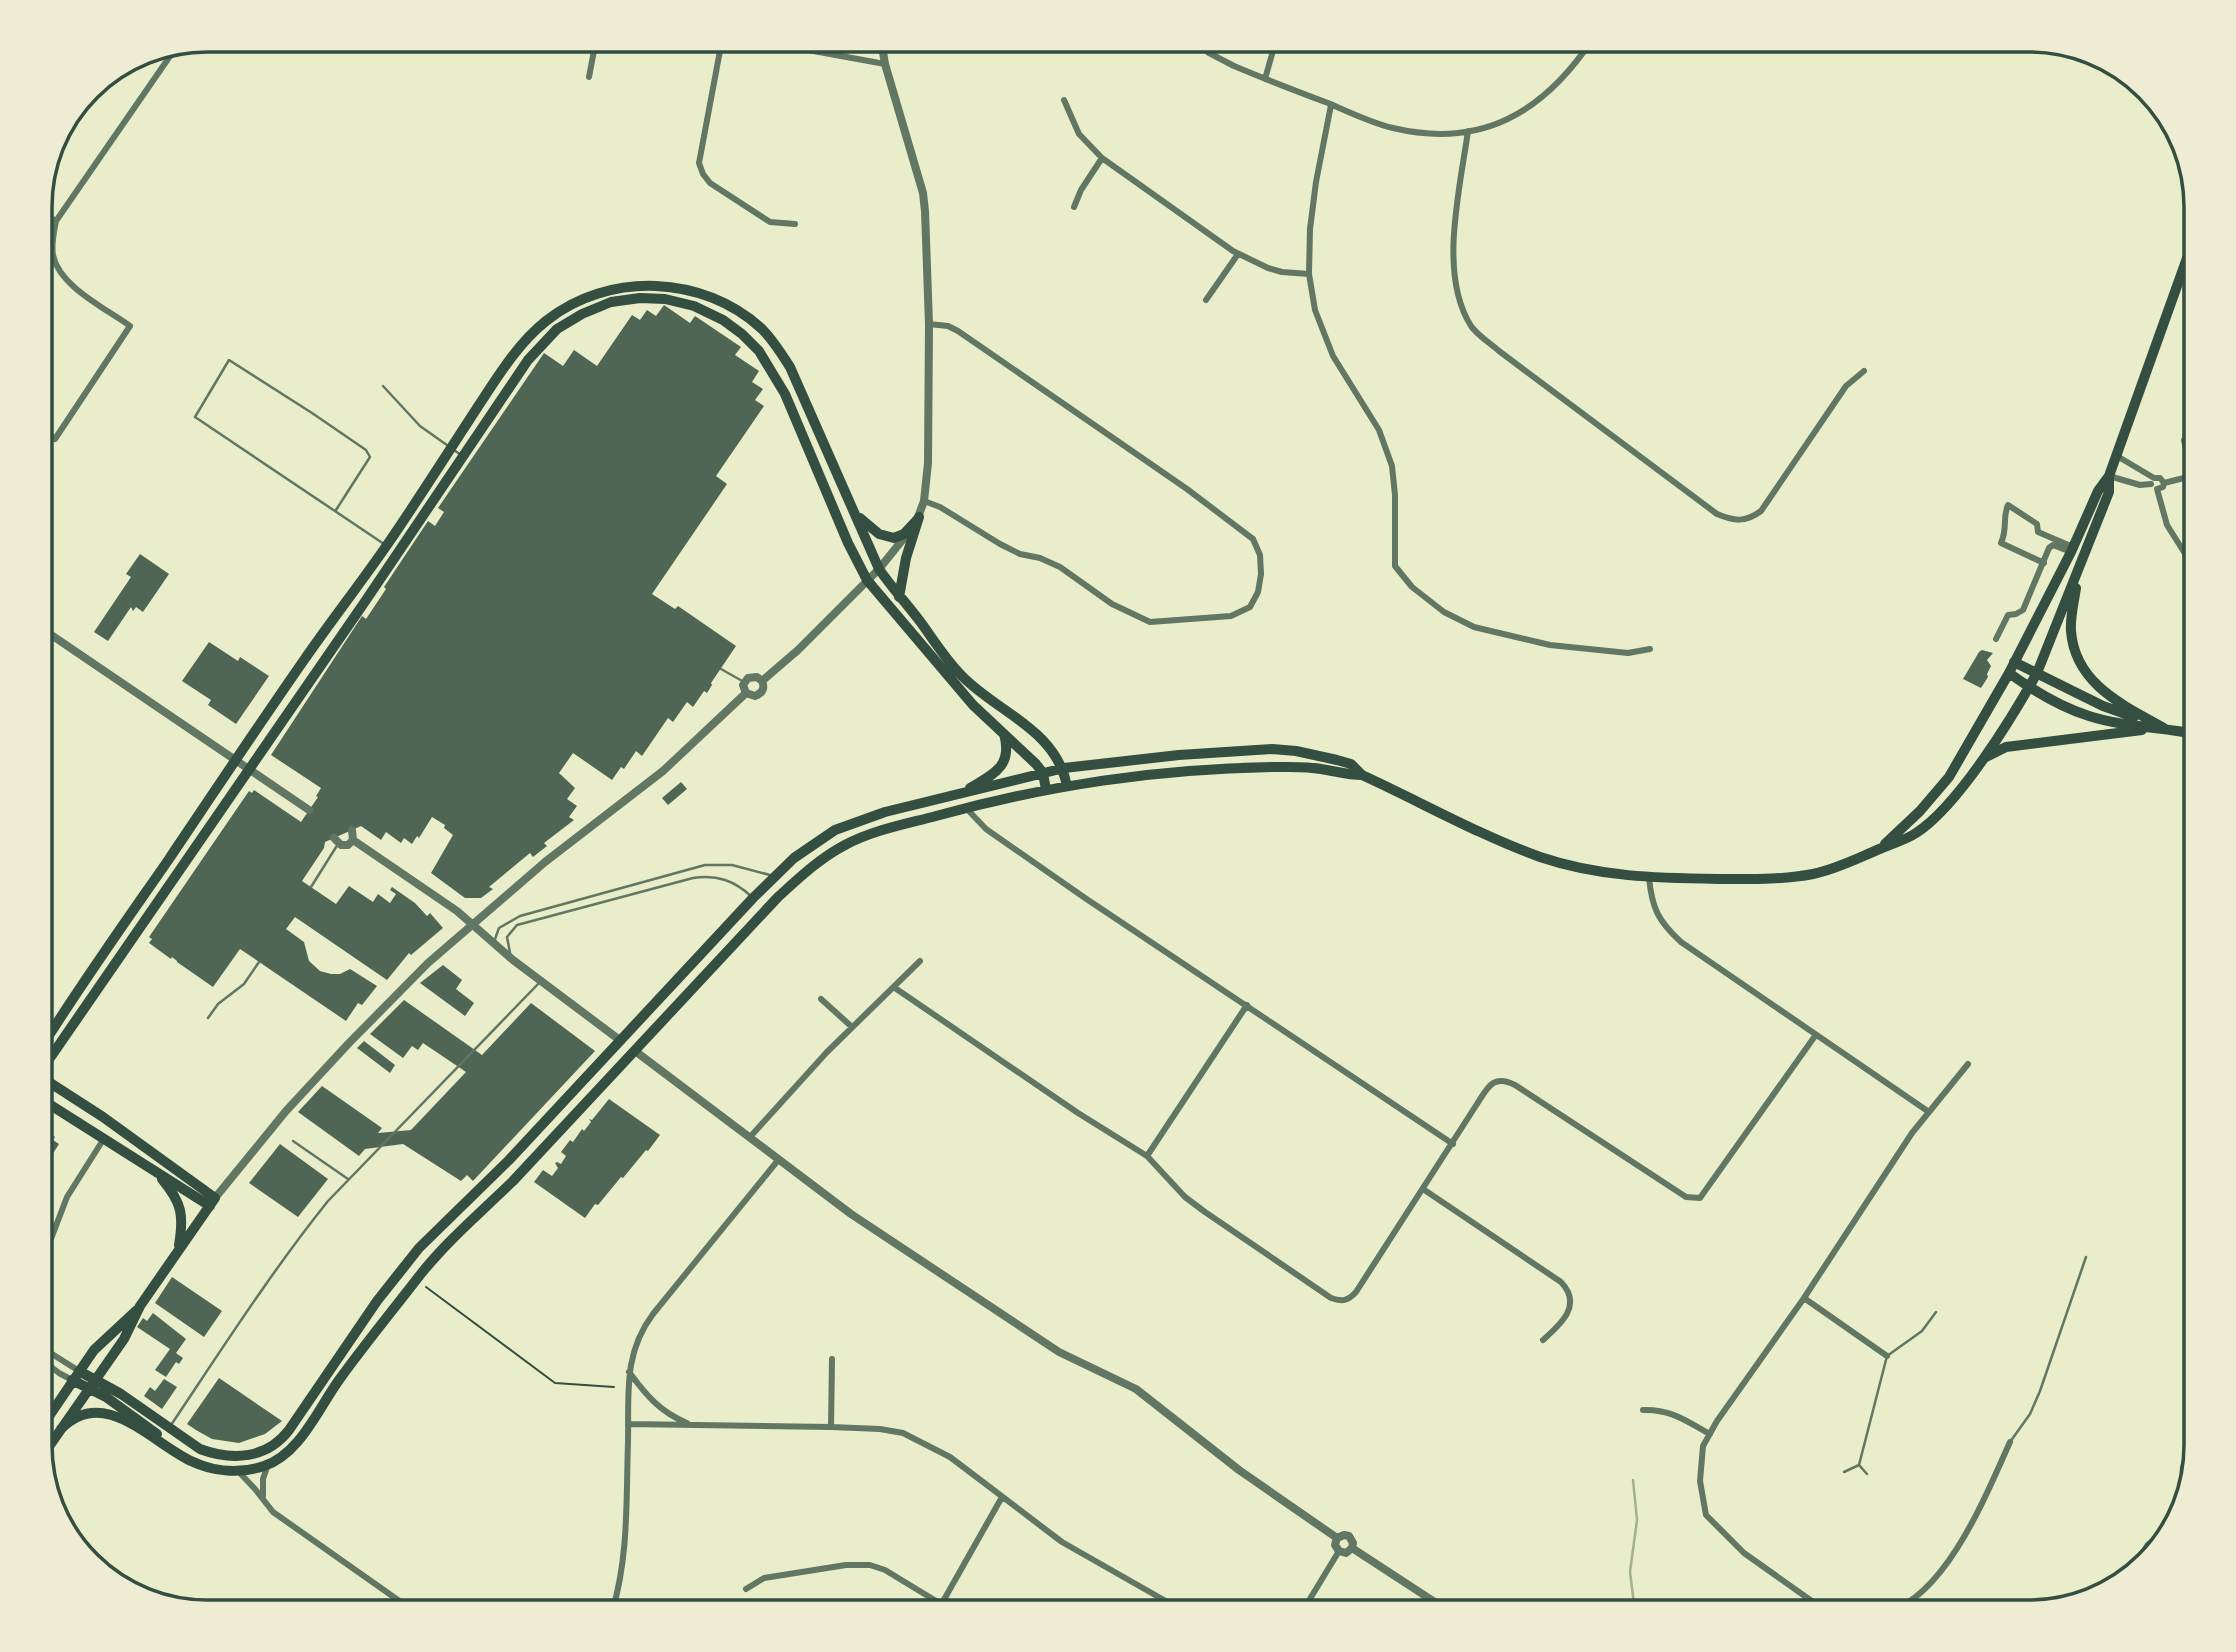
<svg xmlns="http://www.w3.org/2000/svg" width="2236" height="1652" viewBox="0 0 2236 1652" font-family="'IBM Plex Sans',sans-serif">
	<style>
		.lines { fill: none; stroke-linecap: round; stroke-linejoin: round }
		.stream { stroke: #a3b18a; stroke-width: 2.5 }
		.building { fill: #4f6655 }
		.path { stroke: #344e41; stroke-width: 2 }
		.service { stroke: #617663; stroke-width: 2.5 }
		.minor { stroke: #617663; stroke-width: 6 }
		.tertiary { stroke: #617663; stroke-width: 8 }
		.primary { stroke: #344e41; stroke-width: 10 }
		.rim { fill: none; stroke: #344e41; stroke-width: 3.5 }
	</style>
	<rect width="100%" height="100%" fill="#e9edc9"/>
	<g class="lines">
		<path class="stream" d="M1633,1480L1637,1520L1630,1572L1635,1612"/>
	</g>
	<path class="building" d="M664,305L690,323L695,316L741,347L735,355L759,371L752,382L763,389L755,400L764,406L716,476L727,484L652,594L675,609L678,606L736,646L711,683L712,685L707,693L704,691L693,707L687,702L673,722L668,718L642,756L636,751L624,769L621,767L612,780L573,753L559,773L575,788L567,799L577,806L569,817L574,820L544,843L547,846L533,857L530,853L519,862L489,887L493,889L481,898H465L431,873L453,835L444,828L445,825L432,817L419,838L417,836L412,844L404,838L401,843L386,832L381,840L361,826L325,842L324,848L302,881L336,904L349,886L373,902L378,894L390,903L396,894L390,890L392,887L415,903L427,916L430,913L443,928L411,955L409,953L387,980L295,917L286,929L304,942L309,961L320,971L331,974H340L350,969L377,986L362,1005L358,1003L346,1021L240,949L213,987L177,962V961L172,957L171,959L149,943L152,939L149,937L249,791L252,793L254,790L301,822L318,797L316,796L321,788L271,755L362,616L366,619L386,589L384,587L428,521L435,526L444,512L438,508L544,353L563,366L574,350L597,366L632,315L640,320L647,310L656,316Z
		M140,554L169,574L143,612L136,607L133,611L131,607L108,641L94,632L131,577L126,574Z
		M209,642L238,661L240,657L269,676L236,724L208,705L211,700L182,681Z
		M1982,650L1993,653L1987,660L1991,666L1987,674L1988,677L1981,688L1963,679L1979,652Z
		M681,782L687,789L668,805L662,798Z
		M443,965L462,980L456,989L474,1003L465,1016L420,983Z
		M404,1000L482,1055L531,1003L595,1051L473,1181L467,1175L461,1181L403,1144L365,1149L359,1156L298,1112L322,1086L382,1128L378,1133L411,1130L466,1072L423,1043L418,1050L412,1046L403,1058L370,1034Z
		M364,1041L395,1065L390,1073L357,1048Z
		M609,1099L660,1135L648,1151L646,1150L623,1178L621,1177L598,1205L595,1204L585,1218L534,1182L543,1170L552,1176L558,1168L555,1163L557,1162L561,1164L566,1156L561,1152L570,1140L573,1142L582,1129L584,1131L591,1122L589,1119L592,1120Z
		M41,1127L55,1137L53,1140L59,1144L47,1163L41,1159Z
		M280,1144L328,1179L298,1217L249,1183Z
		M172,1277L222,1311L204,1337L155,1303Z
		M153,1313L186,1339L176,1353L183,1358L179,1364L176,1362L166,1377L155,1370L170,1349L137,1327L143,1318L147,1321Z
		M219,1378L282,1421L265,1434L239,1443L212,1439L196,1430L187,1424Z
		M164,1379L177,1387L162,1409L144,1396L150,1387L155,1391Z"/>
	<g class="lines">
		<path class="path" d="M426,1287L555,1383L614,1387"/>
		<path class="service" d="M383,386L420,426L461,455
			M336,510L370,457L366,450L312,413L229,360L195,417L384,544
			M721,669L744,682
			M311,887L338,844
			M494,942L499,928L520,916L705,865H732L770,875
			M510,953L507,937L517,925L693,878C717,874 735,881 752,897
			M208,1018L218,1004L244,984L259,962
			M293,1141L348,1179
			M171,1425C222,1349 271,1272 328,1201L540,982
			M2010,1442L2030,1414L2040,1391L2086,1257
			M1844,1472L1859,1465
			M1867,1474L1859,1465L1887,1356L1922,1331L1936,1312
			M2180,1512L2181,1468L2196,1413
			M2131,1571L2146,1544L2174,1522"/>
		<path class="minor" d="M722,40L699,163L703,174L710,183L770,222L795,224
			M753,40L885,64
			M1192,40L1209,53L1234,66C1265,79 1296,91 1328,103C1349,112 1371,123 1393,128C1481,149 1543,113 1592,40
			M1858,40H1869
			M589,77L596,40
			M1265,79L1276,40
			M1064,100L1079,134L1102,158L1233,251L1268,268L1282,272L1309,274
			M1331,105L1316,182L1310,229L1309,274L1315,310L1333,356L1379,430L1392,466L1395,495V566L1412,587L1444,612L1474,627L1550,645L1628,653L1650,649
			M1468,131C1460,189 1438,274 1471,326C1477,335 1490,343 1499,351L1717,514C1734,521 1745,523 1761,511L1846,386L1864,371
			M1074,207L1081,190L1102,158
			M41,213L56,221
			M1206,300L1238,254
			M41,429L55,439L130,326C105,308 59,286 53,255C51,244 54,232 56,221L177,46
			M2184,440L2191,476
			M2117,456L2154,478H2160L2164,483
			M2109,476L2140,485L2151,484
			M2157,489L2167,525L2196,571
			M2157,489L2163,487L2164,483L2196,475
			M924,501L940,507L1000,544L1020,554L1040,558L1060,567L1112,604L1150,622L1231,616L1250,607L1258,592L1261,574L1260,555L1253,539L1187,489L958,331L948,326L929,324
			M2044,563L2001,543C2008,528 2002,519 2008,505L2037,524L2038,532L2073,547
			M1996,639L2008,615L2016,614L2023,610L2049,548L2053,545L2071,552
			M966,808L986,829L1085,898L1453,1144
			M1649,878C1652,908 1658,921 1681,942L1929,1112
			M895,988L1078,1113L1147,1156L1185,1197L1205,1212L1331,1298C1342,1302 1348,1301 1356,1292L1477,1104C1488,1087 1493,1074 1515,1085L1686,1197L1700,1198L1815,1036
			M821,999L852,1027
			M750,1137L827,1052L920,961
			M1147,1156L1247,1005
			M1423,1189L1561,1282C1583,1305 1561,1324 1543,1340
			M41,1265L67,1197L103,1140
			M1804,1298L1887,1356
			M41,1347L79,1371
			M41,1359L59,1373L72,1380
			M629,1372C646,1395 660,1412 687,1423
			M1643,1410C1671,1409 1686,1421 1710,1434
			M628,1424L831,1427L880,1429L903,1433L950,1457L1062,1542L1185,1612
			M831,1427L832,1359
			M238,1471L255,1489L273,1512L415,1612
			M263,1496V1479L268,1464
			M746,1589L764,1578L846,1565H870L885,1570L941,1604
			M612,1612C629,1556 626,1499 628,1442C629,1394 623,1354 653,1314L779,1159
			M937,1612L1002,1497
			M1302,1612L1339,1551
			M1835,1612L1823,1609L1744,1553L1706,1515L1700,1481L1703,1446L1717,1421L1804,1298L1912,1133L1968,1064
			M1888,1612C1947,1594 1986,1495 2010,1442"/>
		<path class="tertiary" d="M881,40L885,64L923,193L925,211L929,324L928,463L924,501L917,520
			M41,628L309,810
			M762,681L798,650L879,569L908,533
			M746,693L743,685L748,678L757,677L762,681
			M746,693L755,696C763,693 765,688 762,681
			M352,830L353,840
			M334,838L341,845H348L353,840
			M353,840L457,911L513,960L621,1041
			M635,1051L851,1214L1059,1352L1136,1389L1239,1470L1337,1538
			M215,1198L286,1111L349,1043L428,963L545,862L663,771L746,693
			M1337,1538L1335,1545L1339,1551L1346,1553L1352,1548
			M1337,1538L1344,1535L1349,1536L1353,1543L1352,1548
			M1352,1548L1450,1612"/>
		<path class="primary" d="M860,518L879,534L894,538L904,534L918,519
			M2076,588C2074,602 2070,617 2071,631C2075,684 2123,705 2164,728
			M899,597L906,558L919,517
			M2014,662L2103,706L2134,717
			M2009,673C2034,691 2060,707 2089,716C2123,727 2161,727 2196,734
			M1986,757L2006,747L2142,730
			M970,788C994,774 1013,766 1004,734
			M1885,844L1920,811L1949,777L2009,673L2071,552L2098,491L2109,476L2196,233
			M41,1048C81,984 126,921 169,859C214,792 258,726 304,660C331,621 360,584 387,545C418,500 447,454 477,408C497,378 517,344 546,321C609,271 704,275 762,329C773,340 781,353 790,367L879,569C892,588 908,605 922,624C935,642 946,660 962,676C998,713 1056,729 1067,786
			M41,1071L364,603L528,360L557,329L582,314L611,302L640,298L665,299L694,306L723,320L742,334L759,351L785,394L848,543L867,580L973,705L1036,764L1043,773L1046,790
			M41,1077L103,1117L215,1198L140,1306L124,1339L41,1458
			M41,1099L210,1206
			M162,1179C182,1203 184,1215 179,1245
			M79,1371L121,1394L200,1449C232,1461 267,1459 289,1430L377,1301L419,1248L509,1160L753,898L794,858L835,830L885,812L1064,768L1179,755L1272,749L1296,751L1337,760L1351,764L1362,775C1421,802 1479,835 1540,857C1599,877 1657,878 1718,879C1749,879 1782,880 1813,874C1837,869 1860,857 1882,848C1893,843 1906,840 1916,833C1958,806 2012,718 2037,673L2109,492V476
			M72,1380L106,1397L157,1434
			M41,1428L94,1350L137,1310
			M61,1429C104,1385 151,1442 191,1461C214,1472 240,1474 264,1466C300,1454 318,1409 339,1380C365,1344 393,1310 420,1275C448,1240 481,1212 513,1181L778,897C799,878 820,858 845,845C873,830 906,824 936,816C1049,785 1156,769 1273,767C1289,767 1305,766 1321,769C1335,771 1347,775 1362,775"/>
	</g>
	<path d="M0 0H2236V1652H0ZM207 52H2029A155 155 0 0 1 2184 207V1445A155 155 0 0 1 2029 1600H207A155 155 0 0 1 52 1445V207A155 155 0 0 1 207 52Z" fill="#eeecd3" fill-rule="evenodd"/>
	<path class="rim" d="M207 52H2029A155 155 0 0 1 2184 207V1445A155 155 0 0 1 2029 1600H207A155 155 0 0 1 52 1445V207A155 155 0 0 1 207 52Z"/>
</svg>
